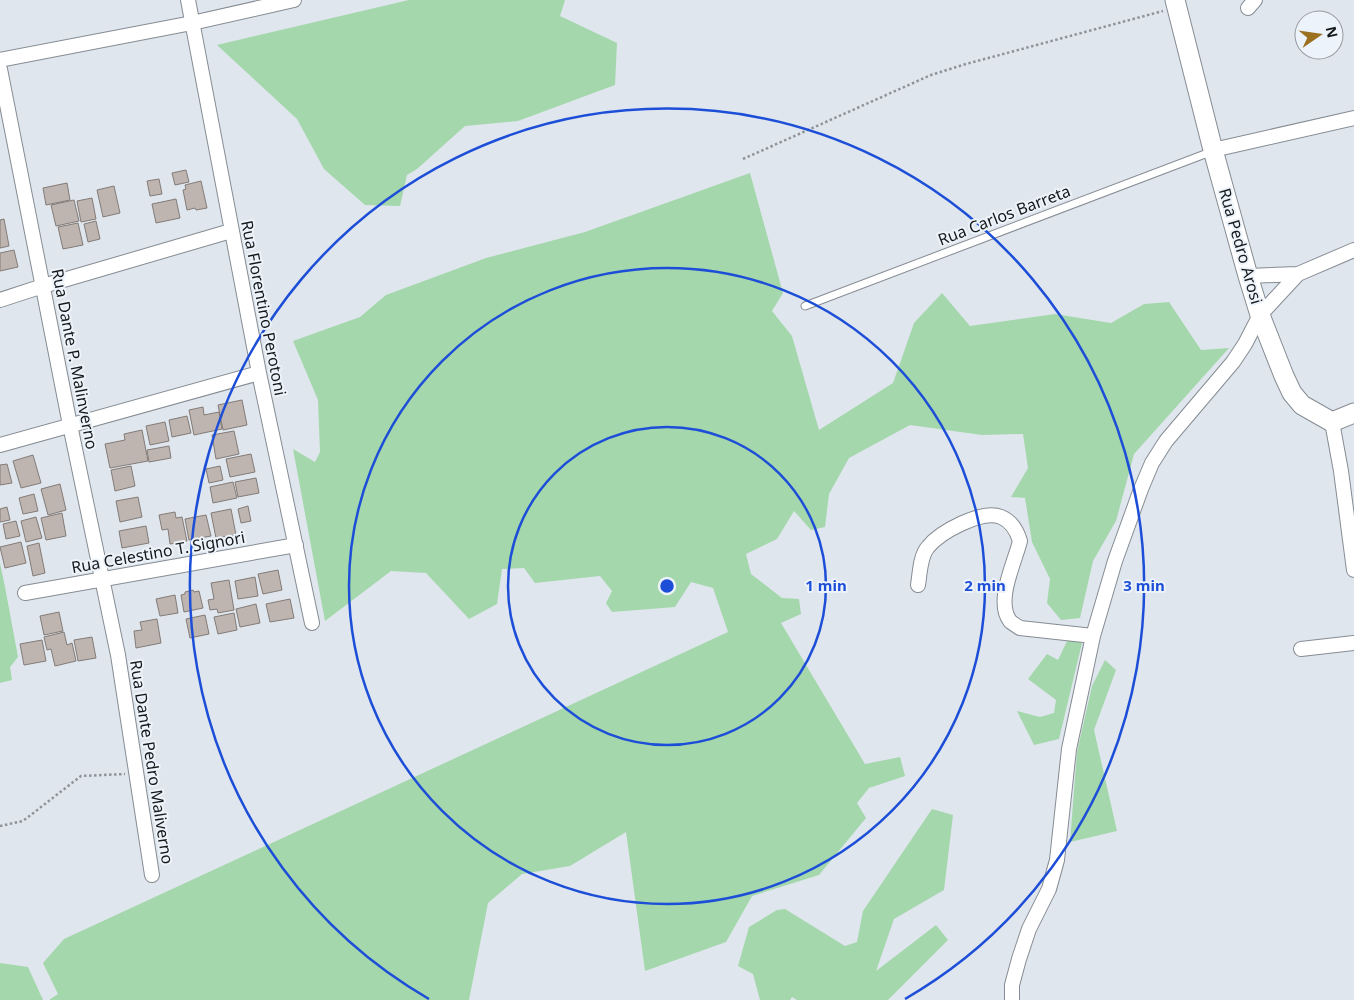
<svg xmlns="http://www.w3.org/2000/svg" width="1354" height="1000" viewBox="0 0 1354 1000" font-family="'Noto Sans',sans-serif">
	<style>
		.green { fill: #a5d7ac }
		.building { fill: #beb5b1; stroke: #837b77 }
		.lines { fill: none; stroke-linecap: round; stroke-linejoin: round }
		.lane-casing { stroke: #868c93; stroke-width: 9 }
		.street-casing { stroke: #868c93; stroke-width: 16 }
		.secondary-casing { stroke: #868c93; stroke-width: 21 }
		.path { stroke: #8f9499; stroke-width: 2.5; stroke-dasharray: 2.5 2.5; stroke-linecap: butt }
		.lane { stroke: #fff; stroke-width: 7 }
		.street { stroke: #fff; stroke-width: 14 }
		.secondary { stroke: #fff; stroke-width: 19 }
		.ring { fill: none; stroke: #1d4ed8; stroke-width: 2.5 }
		.labels { text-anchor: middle; stroke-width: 4; stroke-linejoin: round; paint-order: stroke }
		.street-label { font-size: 16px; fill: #15181a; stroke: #ecf3fa }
		.centre { fill: #1d4ed8; stroke: #ecf3fa; stroke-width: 2.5 }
		.ring-label { font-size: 15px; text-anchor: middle; font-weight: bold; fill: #1d4ed8; stroke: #ecf3fa; stroke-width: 4; stroke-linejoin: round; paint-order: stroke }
	</style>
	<rect width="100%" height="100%" fill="#dfe6ed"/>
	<path class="green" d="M409,0H565L560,16L617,43L615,85L518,121L465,126L417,169L407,175L400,206L365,205L324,169L297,119L217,45Z
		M750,173L783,293L772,311L792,336L819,430L893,383L914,323L942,293L970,326L1055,314L1111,323L1144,304L1169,302L1201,350L1229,348L1134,454L1116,521L1093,561L1080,618L1061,620L1047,603L1050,579L1032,542L1025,498L1011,497L1028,468L1023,434L982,435L910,425L849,458L829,494L825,527L811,530L794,511L777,539L746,554L751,574L782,598L799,599L801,614L781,623L865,764L900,757L905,776L869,788L857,803L866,818L819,875L752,896L726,942L645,971L626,832L570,866L522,874L488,903L469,1000H49L58,994L43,963L64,939L728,632L713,588L691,582L675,607L612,612L606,603L612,591L600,576L535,583L524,568L502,569L497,604L469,619L426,573L391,571L325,621L293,449L315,462L320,452L318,400L293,341L360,317L386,295L486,258L585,232Z
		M0,563L5,587L18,657L10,667L12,680L0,683Z
		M1068,639L1082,643L1059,739L1034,745L1017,711L1040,717L1054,713L1056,700L1028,679L1047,654L1058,660Z
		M1105,660L1116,670L1094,730L1117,831L1070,842L1077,752L1092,686Z
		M932,809L953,815L944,890L894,919L876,971L936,925L948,940L888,1000H797L792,997L790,1000H760L753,974L738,966L749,927L777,910L785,909L845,946L857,942L863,911Z
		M0,963L28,967L43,1000H0Z"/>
	<path class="building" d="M186,170L189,182L175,185L172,173Z
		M159,179L162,194L150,196L147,181Z
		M201,181L207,208L196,210L195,208L187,210L183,190L186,189L185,185Z
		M67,183L70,200L46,205L43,188Z
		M114,186L120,213L103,217L97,190Z
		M92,198L96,219L81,222L77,201Z
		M176,199L180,218L156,223L152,204Z
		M74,200L79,221L56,226L51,205Z
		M4,219L9,246L0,248V220Z
		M96,221L100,239L88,242L84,224Z
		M78,223L83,245L63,249L58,227Z
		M14,250L18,267L0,271V253Z
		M242,400L247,425L223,430L218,405Z
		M203,407L204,415L219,412L222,429L194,435L189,410Z
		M187,416L191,433L172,437L169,420Z
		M165,422L169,441L150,445L146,426Z
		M142,430L148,461L110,468L105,444L125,440L124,434Z
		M234,431L239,454L216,459L212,435Z
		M169,446L171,458L149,462L147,450Z
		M251,454L255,472L230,477L226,459Z
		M33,455L41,483L21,488L13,461Z
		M7,464L12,483L0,485V465Z
		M131,466L135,486L115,491L111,470Z
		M220,466L223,480L209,483L206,469Z
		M256,478L259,493L238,497L235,482Z
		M233,482L237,498L213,503L210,487Z
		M60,484L66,510L48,515L41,489Z
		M34,494L38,511L23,514L19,498Z
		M138,497L142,517L120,522L116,501Z
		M248,506L251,521L241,523L238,509Z
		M7,507L10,520L0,522V509Z
		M231,509L236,535L216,538L211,513Z
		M175,512L176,518L182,517L187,541L170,544L168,529L162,530L159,515Z
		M62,513L66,536L46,540L41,518Z
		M206,515L211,536L189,540L185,519Z
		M36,517L42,538L26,542L21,521Z
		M16,521L20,536L6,539L3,524Z
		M146,526L149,543L122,548L119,531Z
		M21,542L26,563L5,568L0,547Z
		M39,543L45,573L33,576L27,546Z
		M278,570L282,590L263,594L258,574Z
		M255,577L258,596L238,599L235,581Z
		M229,580L234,610L218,613L217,609L210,610L208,600L214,599L211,583Z
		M193,590L194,592L199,591L203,608L184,612L181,595L185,594V592Z
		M175,595L178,613L160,616L156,599Z
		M290,599L294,618L270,622L266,604Z
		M256,604L260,623L240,627L236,609Z
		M59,612L63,631L44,635L40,616Z
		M234,613L237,630L218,634L214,617Z
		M205,615L209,634L190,638L186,619Z
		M157,619L161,643L136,648L134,631L142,630L140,622Z
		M64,632L67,645L72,643L76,661L55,666L51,649L47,650L44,637Z
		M92,637L96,658L78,661L74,640Z
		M42,640L46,661L24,665L20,644Z"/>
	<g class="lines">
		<g class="lane-casing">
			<path id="lane" d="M805,306L1213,151"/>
		</g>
		<g class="street-casing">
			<path id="street" d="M188,0L259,373L312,623
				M1248,8L1255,0
				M0,60L192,23L294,0
				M0,69L70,425L118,655L152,875
				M1213,150L1354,118
				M1248,276L1298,274L1354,250
				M0,300L43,286L231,231
				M1332,422L1341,471L1354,570
				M0,445L259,373
				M918,585C920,573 920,556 928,547C940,532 982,509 1001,517C1011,521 1017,531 1020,541C1015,562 995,601 1010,621C1012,623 1017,626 1020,628L1093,636
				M25,593L296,545
				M1301,649L1354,643
				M1012,1000V985L1019,959L1029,929L1049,889L1057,860L1069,749L1093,636L1115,561L1141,489L1152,463L1166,441L1233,362L1245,344L1260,315L1298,274"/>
		</g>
		<g class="secondary-casing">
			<path id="secondary" d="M1175,0L1213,150L1248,276L1260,315L1284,376L1292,393L1302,405L1332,422L1354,413"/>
		</g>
		<path class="path" d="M743,159L931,75L966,64L1163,11
			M0,826L23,821L81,776L125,774"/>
		<use href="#lane" class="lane"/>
		<use href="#street" class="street"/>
		<use href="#secondary" class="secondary"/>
	</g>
	<g class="ring">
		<circle cx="667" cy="586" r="159"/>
		<circle cx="667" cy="586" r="318"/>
		<path d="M429 999A477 477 0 1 1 905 999"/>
	</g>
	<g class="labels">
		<g class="street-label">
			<text transform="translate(1004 215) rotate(-21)" y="6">Rua Carlos Barreta</text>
			<text transform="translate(1241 246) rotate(74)" y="6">Rua Pedro Arosi</text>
			<text transform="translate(264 308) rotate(79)" y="6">Rua Florentino Perotoni</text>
			<text transform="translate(75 359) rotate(79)" y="6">Rua Dante P. Malinverno</text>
			<text transform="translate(158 552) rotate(-10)" y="6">Rua Celestino T. Signori</text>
			<text transform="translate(152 762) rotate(81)" y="6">Rua Dante Pedro Maliverno</text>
		</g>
	</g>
	<circle cx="667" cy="586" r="8" class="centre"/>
	<g class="ring-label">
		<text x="826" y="591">1 min</text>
		<text x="985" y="591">2 min</text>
		<text x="1144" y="591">3 min</text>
	</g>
	<g transform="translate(1319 35) rotate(77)"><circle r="24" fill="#ecf3fa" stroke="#969ba0"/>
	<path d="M0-4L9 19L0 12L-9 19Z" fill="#9b711f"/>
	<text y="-8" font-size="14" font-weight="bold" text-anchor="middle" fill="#15181a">N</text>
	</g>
</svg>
